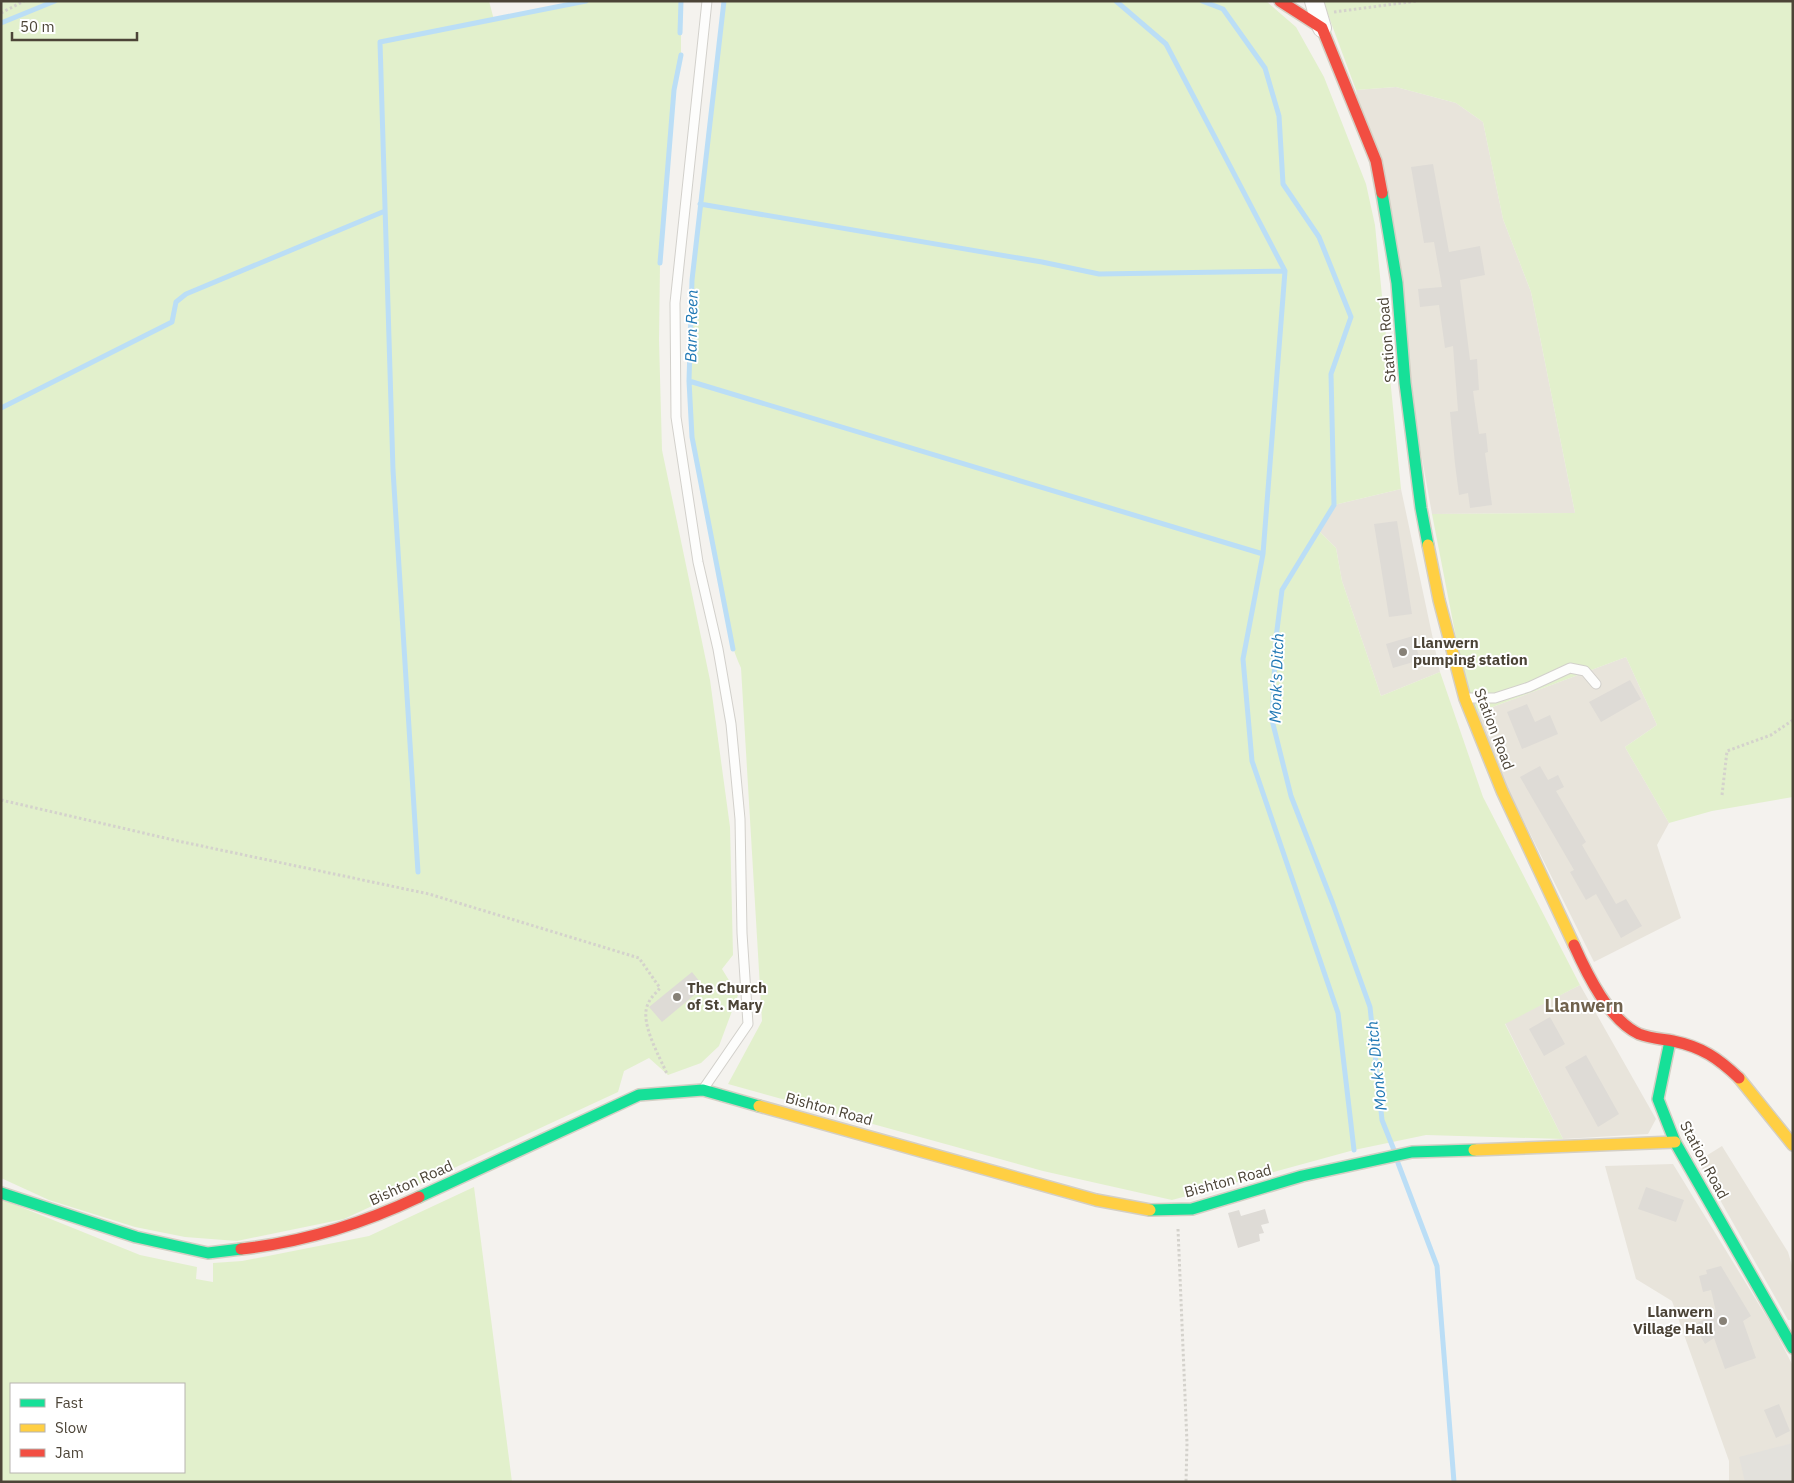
<svg xmlns="http://www.w3.org/2000/svg" width="1794" height="1483" viewBox="0 0 1794 1483" font-family="'IBM Plex Sans',sans-serif">
	<style>
		.residential { fill: #e8e4db }
		.green { fill: #e2f0cc; fill-rule: evenodd }
		.parking { fill: #e3e1dc }
		.lines { fill: none; stroke-linecap: round; stroke-linejoin: round }
		.stream { stroke: #bbdef6; stroke-width: 5 }
		.building { fill: #dedbd6 }
		.lane-casing { stroke: #d2d0cb; stroke-width: 11 }
		.street-casing { stroke: #d2d0cb; stroke-width: 20 }
		.fast-casing { stroke: #d4cfc4; stroke-width: 14 }
		.slow-casing { stroke: #d4cfc4; stroke-width: 14 }
		.jam-casing { stroke: #d4cfc4; stroke-width: 14 }
		.path { stroke: #d4d2cc; stroke-width: 3; stroke-dasharray: 2.5 2.5; stroke-linecap: butt }
		.lane { stroke: #fdfdfc; stroke-width: 9 }
		.street { stroke: #fdfdfc; stroke-width: 18 }
		.fast { stroke: #16e098; stroke-width: 11 }
		.slow { stroke: #ffcf43; stroke-width: 11 }
		.jam { stroke: #f24e42; stroke-width: 11 }
		.poi-dot { fill: #878177; stroke: #fff; stroke-width: 2 }
		.labels { text-anchor: middle; stroke-width: 4; stroke-linejoin: round; paint-order: stroke }
		.street-label { font-size: 15px; fill: #4c4437; stroke: #fff }
		.poi-label { font-size: 15px; font-weight: bold; fill: #4c4437; stroke: #fff; text-anchor: start }
		.water-label { font-size: 16px; font-style: italic; fill: #2078b4; stroke: #fff }
		.quarter-label { font-size: 18px; font-weight: bold; fill: #70624d; stroke: #fff }
	</style>
	<rect width="100%" height="100%" fill="#f4f2ee"/>
	<path class="residential" d="M1396,87L1456,103L1483,122L1503,219L1531,292L1575,513L1432,514L1356,90Z
		M1401,489L1440,672L1381,696L1342,581L1336,548L1318,530L1334,505Z
		M1626,657L1657,725L1625,747L1669,823L1657,845L1681,918L1594,962L1471,715Z
		M1580,985L1656,1119L1648,1134L1563,1139L1505,1023Z
		M1722,1146L1788,1252L1793,1269V1320H1788L1698,1161Z
		M1673,1164L1774,1329L1793,1366V1482H1729V1461L1672,1301L1636,1279L1605,1166Z"/>
	<path class="green" d="M1,1H489L494,20L586,1H681V55L674,90L660,264L659,340L662,450L710,680L730,827L733,955L722,969L738,995L719,1046L701,1063L668,1075L649,1058L624,1071L618,1092L344,1219L237,1241L185,1237L135,1227L49,1200L1,1178Z
		M724,1H1266L1296,27L1324,77L1366,184L1375,225L1401,489L1334,505L1318,530L1336,548L1342,581L1381,696L1440,672L1483,797L1580,985L1505,1024L1563,1139L1426,1135L1354,1150L1172,1200L1043,1171L728,1084L762,1021L741,668C724,630 720,587 712,547C705,510 695,472 692,435C681,293 708,143 724,1Z
		M1323,1H1793V797L1712,811L1669,823L1625,747L1657,725L1626,657L1471,715L1432,514L1575,513L1531,292L1503,219L1483,122L1456,103L1396,87L1356,90Z
		M474,1187L512,1482H1V1199L140,1255L197,1267L196,1279L213,1282V1263L242,1261L369,1236ZM11,1384H184V1472H11Z"/>
	<path class="parking" d="M1793,1443V1482H1745L1739,1457Z"/>
	<g class="lines">
		<path class="stream" d="M724,1L692,280L689,381L692,437L733,649
			M1116,1L1166,44L1285,271L1263,554L1243,659L1252,761L1338,1013L1354,1150
			M1202,1L1223,9L1265,68L1279,116L1283,184L1319,237L1351,317L1331,374L1334,505L1282,590L1276,638L1272,720L1291,796L1333,904L1370,1007L1382,1120L1394,1150
			M1,23L55,1
			M680,33L681,1
			M700,204L1042,262L1099,274L1285,271
			M660,263L674,90L681,55
			M689,381L1263,554
			M1,408L172,322L176,302L186,294L385,211
			M418,872L393,470L380,42L586,1
			M1398,1163L1437,1266L1454,1482"/>
	</g>
	<path class="building" d="M1433,164L1449,252L1480,246L1485,275L1460,280L1470,360L1477,359L1479,390L1473,391L1479,434L1486,433L1488,452L1485,453L1492,505L1470,508L1468,493L1459,495L1455,464L1450,412L1458,411L1453,346L1445,348L1439,305L1420,307L1418,289L1442,287L1434,242L1424,243L1411,167Z
		M1397,521L1412,614L1389,617L1374,524Z
		M1413,636L1420,660L1393,668L1386,644Z
		M1630,680L1641,699L1601,722L1589,702Z
		M1527,704L1535,722L1550,715L1558,734L1522,749L1507,712Z
		M1540,766L1548,780L1558,775L1564,787L1556,791L1586,842L1582,845L1616,904L1626,899L1642,926L1621,938L1596,894L1586,900L1570,872L1574,870L1520,777Z
		M692,972L704,987L662,1022L649,1007Z
		M1550,1017L1565,1044L1544,1056L1529,1029Z
		M1586,1055L1619,1114L1598,1127L1565,1067Z
		M1646,1187L1684,1200L1676,1222L1638,1209Z
		M1265,1209L1269,1223L1261,1225L1264,1233L1259,1234L1260,1241L1238,1248L1228,1213L1239,1210L1241,1216Z
		M1721,1266L1751,1316L1743,1321L1756,1358L1725,1369L1714,1338L1705,1344L1694,1325L1716,1312L1711,1290L1703,1292L1699,1276L1707,1274L1706,1270Z
		M1779,1404L1790,1431L1776,1438L1764,1410Z"/>
	<g class="lines">
		<g class="lane-casing">
			<path id="lane" d="M1468,698H1495L1529,687L1570,668L1585,671L1596,684
				M704,1088L748,1024L742,933L740,819L731,724L718,649L698,562L676,417L675,303L707,1"/>
		</g>
		<g class="street-casing">
			<path id="street" d="M1314,1L1322,28"/>
		</g>
		<g class="fast-casing">
			<path id="fast" d="M1382,193L1397,283L1405,383L1421,508L1428,545
				M1670,1041L1658,1099L1675,1142L1793,1348
				M1,1193L136,1237L208,1253L241,1249
				M419,1197L639,1095L703,1090L759,1106
				M1150,1210L1192,1209L1302,1176L1412,1152L1474,1150"/>
		</g>
		<g class="slow-casing">
			<path id="slow" d="M1428,545L1439,600L1465,699L1502,791L1574,945
				M1739,1078L1793,1145
				M759,1106L1096,1200L1150,1210
				M1474,1150L1675,1142"/>
		</g>
		<g class="jam-casing">
			<path id="jam" d="M1280,1L1322,28L1376,161L1382,193
				M1574,945C1587,974 1609,1020 1639,1034C1649,1038 1662,1039 1673,1041C1702,1047 1718,1058 1739,1078
				M241,1249C304,1242 362,1224 419,1197"/>
		</g>
		<path class="path" d="M1334,12L1417,1
			M1,13L24,1
			M1722,795L1727,751L1771,735L1793,720
			M1,800L178,841L429,894L639,958L660,988C656,993 650,998 648,1004C639,1022 660,1057 667,1074
			M1178,1229L1187,1443L1186,1482"/>
		<use href="#lane" class="lane"/>
		<use href="#street" class="street"/>
		<use href="#fast" class="fast"/>
		<use href="#slow" class="slow"/>
		<use href="#jam" class="jam"/>
	</g>
	<g class="poi-dot">
		<circle cx="1403" cy="652" r="5"/>
		<circle cx="677" cy="997" r="5"/>
		<circle cx="1723" cy="1321" r="5"/>
	</g>
	<g class="labels">
		<g class="street-label">
			<text transform="translate(1387 340) rotate(-95)" y="5">Station Road</text>
			<text transform="translate(1494 729) rotate(69)" y="5">Station Road</text>
			<text transform="translate(829 1109) rotate(15)" y="5">Bishton Road</text>
			<text transform="translate(1704 1160) rotate(62)" y="5">Station Road</text>
			<text transform="translate(1228 1181) rotate(-15)" y="5">Bishton Road</text>
			<text transform="translate(411 1183) rotate(-24)" y="5">Bishton Road</text>
		</g>
		<g class="poi-label">
			<text x="1413" y="648">Llanwern<tspan x="1413" dy="17">pumping station</tspan></text>
			<text x="687" y="993">The Church<tspan x="687" dy="17">of St. Mary</tspan></text>
			<text x="1713" y="1317" text-anchor="end">Llanwern<tspan x="1713" dy="17">Village Hall</tspan></text>
		</g>
		<g class="water-label">
			<text transform="translate(691 326) rotate(-89)" y="6">Barn Reen</text>
			<text transform="translate(1276 678) rotate(-88)" y="6">Monk's Ditch</text>
			<text transform="translate(1376 1066) rotate(-96)" y="6">Monk's Ditch</text>
		</g>
		<g class="quarter-label">
			<text x="1584" y="1012">Llanwern</text>
		</g>
	</g>
	<rect width="1794" height="1483" fill="none" stroke="#4c4437" stroke-width="5"/>
	<rect x="10" y="1383" width="175" height="90" fill="#ffffff" stroke="#b7b4af"/>
	<rect x="20" y="1399" width="25" height="8" fill="#16e098" stroke="#b7b4af"/>
	<text x="55" y="1408" font-size="15" fill="#4c4437">Fast</text>
	<rect x="20" y="1424" width="25" height="8" fill="#ffcf43" stroke="#b7b4af"/>
	<text x="55" y="1433" font-size="15" fill="#4c4437">Slow</text>
	<rect x="20" y="1449" width="25" height="8" fill="#f24e42" stroke="#b7b4af"/>
	<text x="55" y="1458" font-size="15" fill="#4c4437">Jam</text>
	<path d="M12 32v8h125v-8" fill="none" stroke="#4c4437" stroke-width="2.5"/>
	<text x="20" y="32" font-size="15" fill="#4c4437" stroke="#ffffff" stroke-width="4" paint-order="stroke">50 m</text>
</svg>
